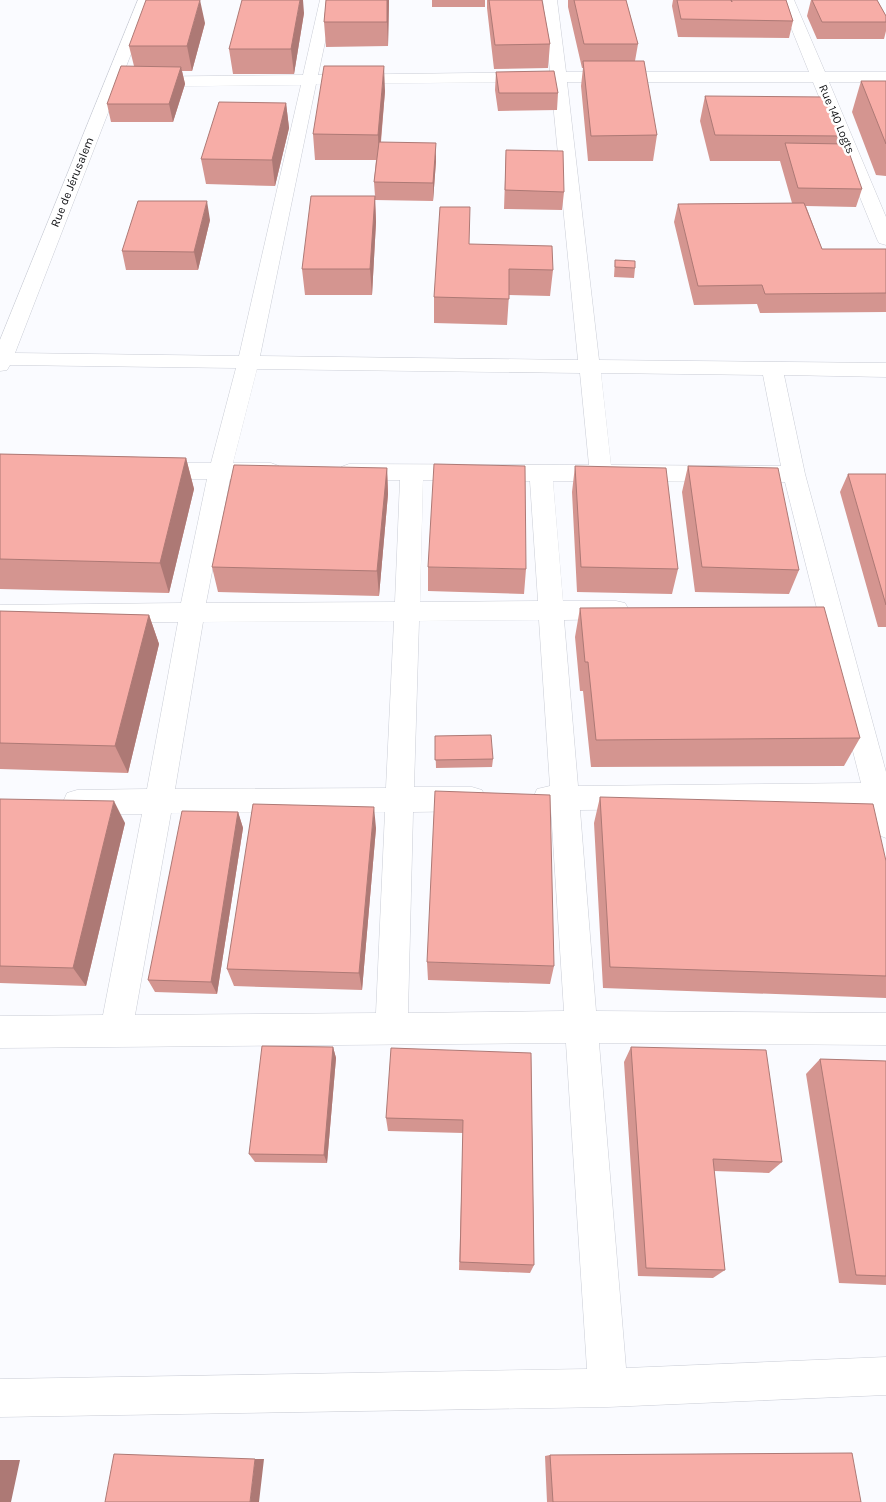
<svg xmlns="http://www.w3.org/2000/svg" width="886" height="1502" viewBox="0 0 886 1502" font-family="Karla,sans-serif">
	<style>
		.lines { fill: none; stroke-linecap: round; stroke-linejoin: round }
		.minor-casing { stroke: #cacdd6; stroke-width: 1 }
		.minor { fill: #fff; fill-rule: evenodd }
		.wall { fill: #d49590 }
		.shaded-wall { fill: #ad7975 }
		.building { fill: #f7ada7; stroke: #ad7975 }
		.labels { text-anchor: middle; stroke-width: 5; stroke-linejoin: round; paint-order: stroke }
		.far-street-label { font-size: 12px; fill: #101114; stroke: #fff }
	</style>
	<rect width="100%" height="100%" fill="#fafbff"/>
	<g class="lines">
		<g class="minor-casing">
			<path id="minor" d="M138,0H152L122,77L303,75L320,0H334L318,75L550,72L543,0H557L566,72H809L780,0H794L825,72H886V82H829L886,217V245L879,243L877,239L813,82H567L599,360L886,363V377L784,375L805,474L886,772V838L876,834L867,807L580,810L596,1011L886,1013V1045L599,1043L626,1368L886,1357V1395L608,1407L0,1417V1379L587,1369L566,1043L0,1048V1016L103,1015L142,814H77L67,811L63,802L67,793L77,790L147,789L178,622L0,623V605L181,603L207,479H151L143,476L140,471L143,466L151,463H211L236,368L10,365L7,370L0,371V340ZM551,82L578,360L260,356L316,84ZM301,85L239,356L15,353L118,87ZM257,369L580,373L589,465L349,464L341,467L338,472L341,477L349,480H400L395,602L206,603L230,479H271L279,476L282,471L279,466L271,463H233ZM601,373L763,375L781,466L611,465ZM423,480L530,481L538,601L420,602ZM553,481L785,482L861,783L578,786L564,620L616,619L625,617L629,610L625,603L616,601H563ZM539,620L550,786L537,789L533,798L537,807L551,810L564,1011L408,1013L413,812L472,811L482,808L486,799L482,790L472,787H414L419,621ZM394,621L386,788L175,789L203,622ZM385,812L376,1013L135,1015L171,813Z"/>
		</g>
		<use href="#minor" class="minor"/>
	</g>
	<path class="wall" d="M326,0H389L388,46L326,47L324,22Z
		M432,0H485V7H432Z
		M487,0H542L550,44L548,68L494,69L487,8Z
		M568,0H626L638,44L635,61L657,135L653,161H588L581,86L583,68H582L568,7Z
		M673,0H786L793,21L789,38L678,37L672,6Z
		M811,0H877L886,16V31L884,39H817L807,16Z
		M304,13L294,74H233L229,49Z
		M205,23L192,71H182L185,84L173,122H111L107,104L134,66L129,46Z
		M496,72L558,93L557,110L498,111L495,90Z
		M861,81H886V176L876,175L852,112Z
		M385,91L381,142L436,161L433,201L375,200L376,222L372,295H305L302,269L375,196L374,182L376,160H315L313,134Z
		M705,96L841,136L839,144L862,189L856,207L806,206L822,249L886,250V312L760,313L757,304L694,305L674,222L678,204L792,203L780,161H710L700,121Z
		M286,103L289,128L275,186L206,184L201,159Z
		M506,150L564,192L562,210L504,209Z
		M210,220L198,270H126L122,251Z
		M469,244L553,270L550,296L509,295L507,325L434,323V297Z
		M615,260L635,268L634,278L614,277Z
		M0,454L186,458L194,489L169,593L0,589Z
		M575,466L678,569L672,594L577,592L572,492Z
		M688,466L799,570L789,594L695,592L682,492Z
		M387,468L388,494L379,596L218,592L212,567Z
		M848,474H886V627H878L840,492Z
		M428,567L526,569L524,594L428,591Z
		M580,608L860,738L844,766L591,767L583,691H580L575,637Z
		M0,611L149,615L159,644L128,773L0,769Z
		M435,736L493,759L492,767L436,768Z
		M600,797L886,861V998L603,988L594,823Z
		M0,799L125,823L86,986L0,983Z
		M238,812L243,828L217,994L155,992L148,980Z
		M376,828L362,990L234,986L227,969Z
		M427,962L554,966L550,984L428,980Z
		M333,1047L336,1058L327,1163L255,1162L249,1154Z
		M631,1047L782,1162L769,1173L714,1171L725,1270L713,1278L638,1276L624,1062Z
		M531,1053L534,1265L530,1273L459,1270L463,1133L388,1131L386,1118Z
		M820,1059L886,1061V1285L839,1283L806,1074Z
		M550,1455L861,1502H547L545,1456Z"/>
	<path class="shaded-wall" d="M200,0L205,23L192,71L187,46Z
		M300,0H303L304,13L294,74L291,49Z
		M387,0H389L388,46L387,22Z
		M384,66L385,91L379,160L378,135Z
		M181,67L185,84L173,122L169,104Z
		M286,103L289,128L275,186L272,160Z
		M436,143V161L433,201V183Z
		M375,196L376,222L372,295L370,269Z
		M207,201L210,220L198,270L194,252Z
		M186,458L194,489L169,593L160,563Z
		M387,468L388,494L379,596L377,571Z
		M149,615L159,644L128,773L115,746Z
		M114,801L125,823L86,986L73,968Z
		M374,807L376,828L362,990L359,973Z
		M238,812L243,828L217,994L211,982Z
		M333,1047L336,1058L327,1163L324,1155Z
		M255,1459H264L259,1502H250Z
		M0,1460H20L11,1502H0Z"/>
	<path class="building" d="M146,0H200L187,46H129Z
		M242,0H300L291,49H229Z
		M326,0H387V22H324Z
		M489,0H542L550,44L495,45Z
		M574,0H626L638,44H584Z
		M677,0H731L732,2L731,0H786L793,21L681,19Z
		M812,0H877L886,16V22H822Z
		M583,61H644L657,135L591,136Z
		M121,66L181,67L169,104H107Z
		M324,66H384L378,135L313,134Z
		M554,71L558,93H499L496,72Z
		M861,81H886V144Z
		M705,96L826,97L841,136L715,135Z
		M219,102L286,103L272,160L201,159Z
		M379,142L436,143L433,183L374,182Z
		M785,143L846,144L862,189L798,188Z
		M506,150L563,151L564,192L505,190Z
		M311,196H375L370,269H302Z
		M138,201H207L194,252L122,251Z
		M804,203L822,249H886V293L765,294L762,285L698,286L678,204Z
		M440,207H470L469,244L552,246L553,270L509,269V299L434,297Z
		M615,260L635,261V268L615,267Z
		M0,454L186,458L160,563L0,559Z
		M434,464L525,466L526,569L428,567Z
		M234,465L387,468L377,571L212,567Z
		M575,466L666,468L678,569L581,567Z
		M688,466L778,468L799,570L702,567Z
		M848,474H886V605Z
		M824,607L860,738L596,740L588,662H585L580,608Z
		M0,611L149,615L115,746L0,743Z
		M491,735L493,759L435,760V736Z
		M435,791L550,795L554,966L427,962Z
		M600,797L873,804L886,861V976L610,967Z
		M0,799L114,801L73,968L0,966Z
		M253,804L374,807L359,973L227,969Z
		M182,811L238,812L211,982L148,980Z
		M262,1046L333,1047L324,1155L249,1154Z
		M631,1047L766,1050L782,1162L713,1159L725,1270L646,1268Z
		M391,1048L531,1053L534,1265L460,1262L463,1120L386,1118Z
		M820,1059L886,1061V1276L856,1275Z
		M852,1453L861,1502H553L550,1455Z
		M114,1454L255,1459L250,1502H105Z"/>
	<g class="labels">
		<g class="far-street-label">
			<text transform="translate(837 119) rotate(67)" y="4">Rue 140 Logts</text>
			<text transform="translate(72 182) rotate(-68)" y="4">Rue de Jérusalem</text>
		</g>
	</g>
</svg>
